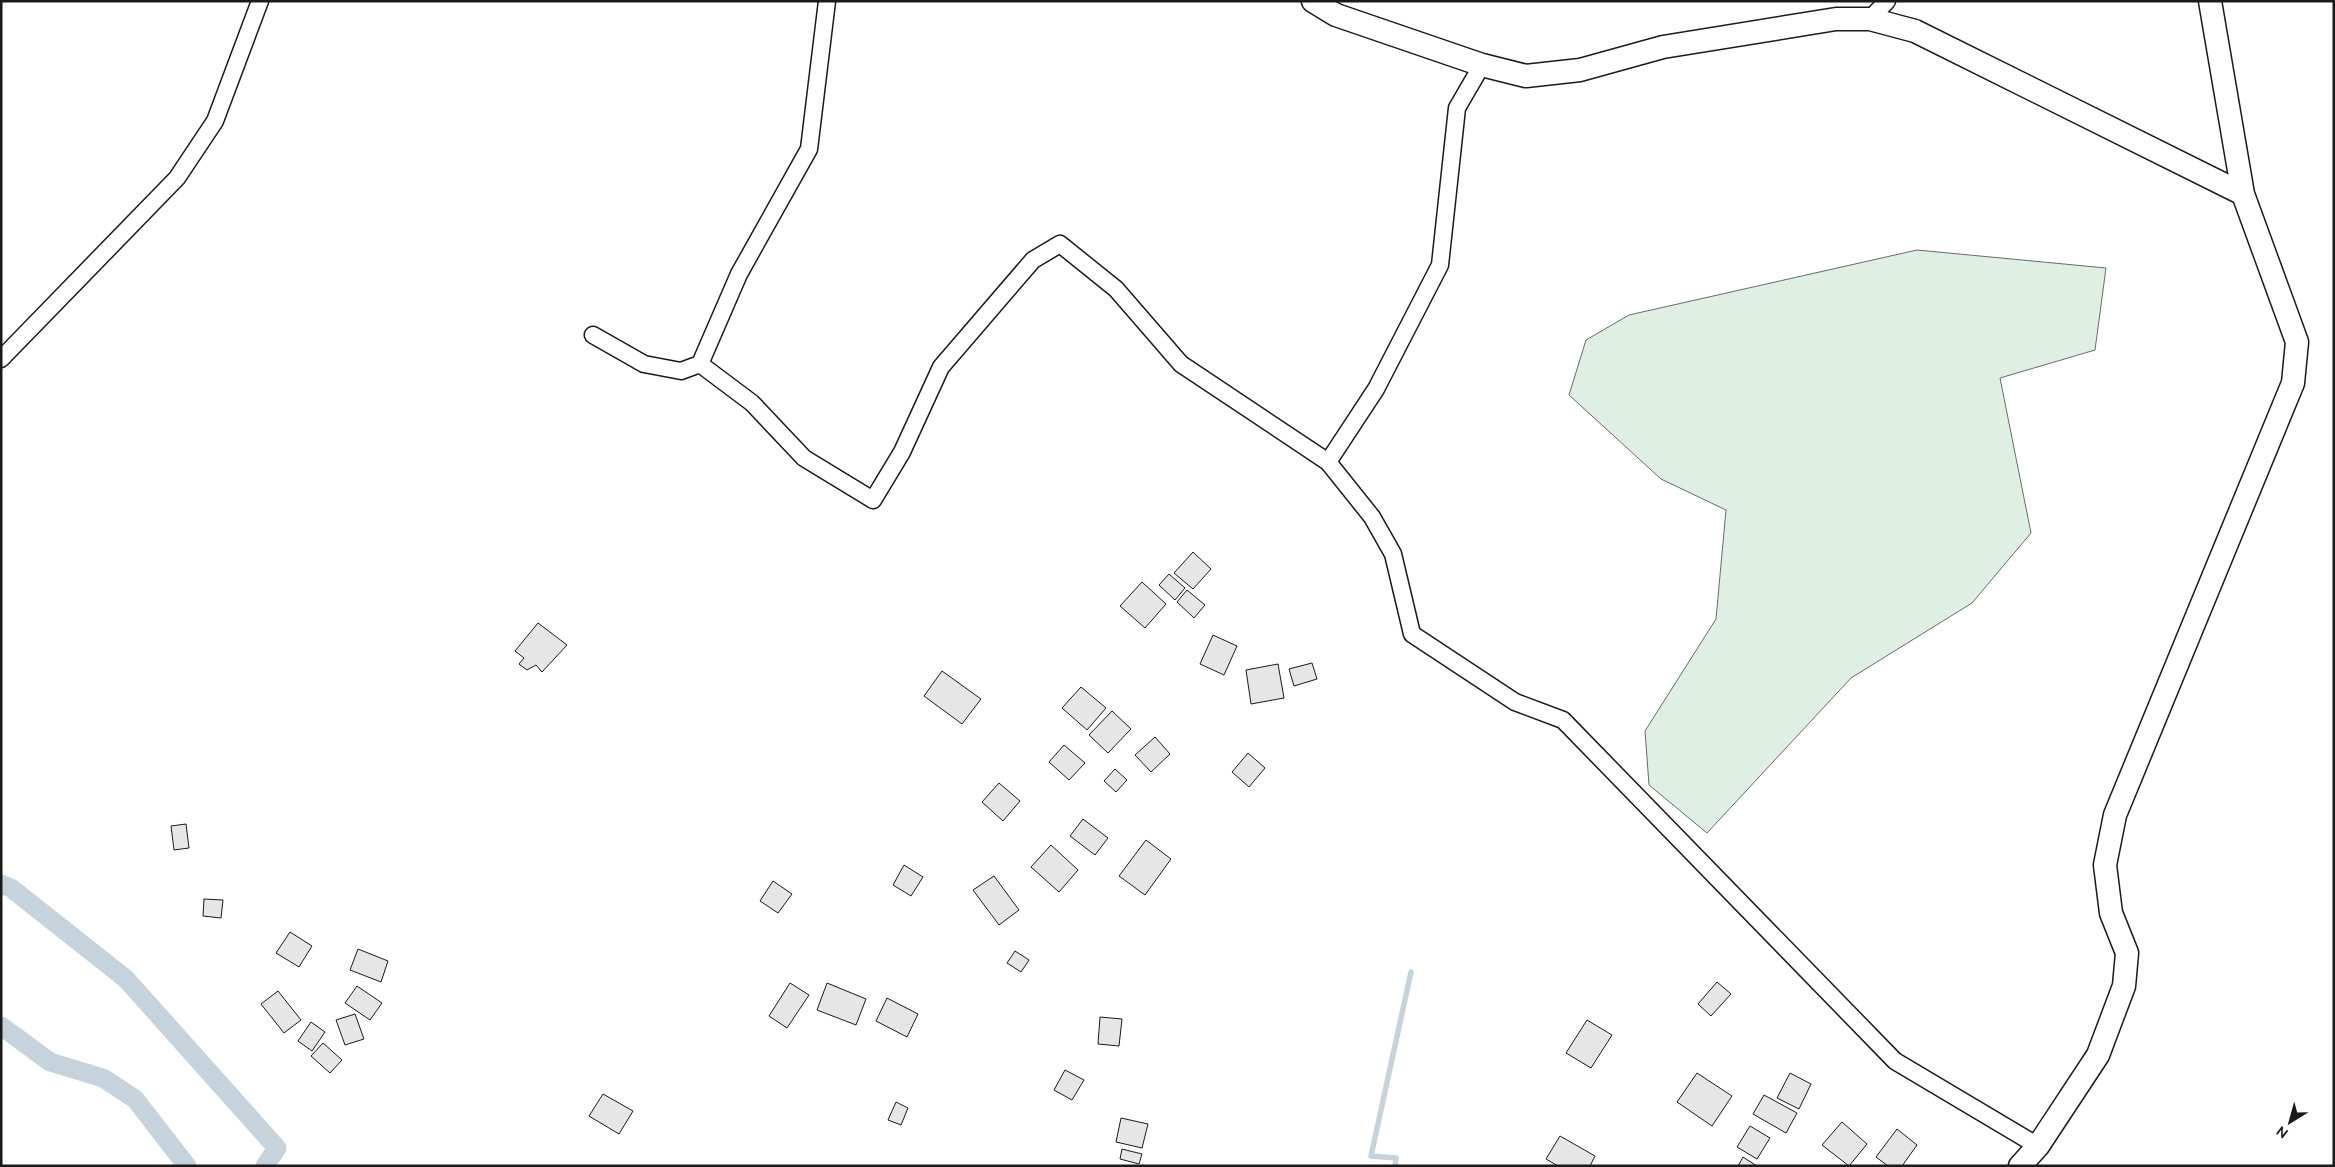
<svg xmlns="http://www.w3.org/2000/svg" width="2335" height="1167" viewBox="0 0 2335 1167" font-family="Ubuntu,sans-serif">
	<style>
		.green { fill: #e0efe3; stroke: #6a6a6a }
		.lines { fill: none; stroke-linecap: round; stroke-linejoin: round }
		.stream { stroke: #c6d2dc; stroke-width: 5.5 }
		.canal { stroke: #c6d2dc; stroke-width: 19 }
		.building { fill: #e6e6e6; stroke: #1a1a1a }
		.street-casing { stroke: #1a1a1a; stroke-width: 19 }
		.secondary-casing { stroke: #1a1a1a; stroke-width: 25 }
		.street { stroke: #fff; stroke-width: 16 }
		.secondary { stroke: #fff; stroke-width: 22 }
	</style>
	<rect width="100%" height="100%" fill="#fff"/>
	<path class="green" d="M1917,250L2106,268L2095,350L2000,378L2031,533L1972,603L1851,678L1707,833L1649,785L1645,731L1716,619L1726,510L1661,479L1569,395L1586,340L1629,315Z"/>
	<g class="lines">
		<path class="stream" d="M1395,1166L1396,1158L1371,1156L1411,972"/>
		<path class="canal" d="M1,884L11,888L126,979L277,1148L265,1166
			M1,1026L50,1062L103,1078L135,1099L187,1166"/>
	</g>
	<path class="building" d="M1193,552L1211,569L1193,589L1174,573Z
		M1169,574L1185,588L1175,600L1159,585Z
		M1142,582L1166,604L1145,628L1120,606Z
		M1187,590L1205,605L1194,618L1177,602Z
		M538,623L567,645L542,672L536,665L527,670L519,664L524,658L515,651Z
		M1213,635L1237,646L1224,675L1200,664Z
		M1312,663L1317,679L1294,686L1289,669Z
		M1278,664L1284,698L1251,704L1246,670Z
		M942,671L981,699L962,724L924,696Z
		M1081,687L1106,708L1087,730L1062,708Z
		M1112,711L1131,729L1108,753L1089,735Z
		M1155,737L1170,754L1151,772L1135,755Z
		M1064,745L1085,763L1069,780L1049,762Z
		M1248,753L1265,768L1249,787L1232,772Z
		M1115,769L1127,780L1116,792L1104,781Z
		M999,783L1020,801L1003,821L982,802Z
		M1083,819L1108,838L1095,855L1070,836Z
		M186,824L189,848L174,850L171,826Z
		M1146,840L1171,859L1145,895L1119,876Z
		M1051,845L1078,870L1059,892L1031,867Z
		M904,865L923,877L911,896L893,885Z
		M994,876L1019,910L999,925L973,890Z
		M773,881L792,894L778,913L760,901Z
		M204,899L223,900L221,918L203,916Z
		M290,932L312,946L299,967L276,953Z
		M358,949L388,961L381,982L350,970Z
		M1015,951L1029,960L1021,972L1007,963Z
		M1717,982L1731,994L1711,1016L1698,1004Z
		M790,983L809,995L787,1028L769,1016Z
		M827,983L866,999L856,1025L817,1010Z
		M357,986L382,1003L370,1020L345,1003Z
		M278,991L301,1020L284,1033L261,1004Z
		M887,998L918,1014L907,1037L876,1021Z
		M355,1014L364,1039L345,1045L336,1020Z
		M1100,1017L1122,1019L1119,1046L1098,1044Z
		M1587,1020L1612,1035L1591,1068L1566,1053Z
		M311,1022L325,1032L312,1051L298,1041Z
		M323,1043L342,1060L330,1073L311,1056Z
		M1065,1070L1084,1080L1072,1100L1054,1090Z
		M1697,1073L1732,1096L1712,1126L1677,1102Z
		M1790,1073L1811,1084L1799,1109L1777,1098Z
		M603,1094L633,1111L619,1134L589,1116Z
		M1764,1095L1797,1113L1786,1133L1753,1114Z
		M896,1102L908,1108L901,1125L888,1120Z
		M1121,1118L1148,1124L1142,1148L1116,1142Z
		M1842,1122L1867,1144L1849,1166L1822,1145Z
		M1750,1126L1770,1138L1757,1159L1737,1147Z
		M1897,1129L1917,1145L1902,1166H1888L1876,1157Z
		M1560,1136L1595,1156L1590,1166H1558L1546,1159Z
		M1122,1149L1142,1154L1139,1164L1120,1159Z
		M1743,1157L1757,1166H1738Z"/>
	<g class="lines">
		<g class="street-casing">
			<path id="street" d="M1870,19L1887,1
				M593,335L644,364L681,371L700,364L739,274L809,149L827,1
				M1,359L177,178L215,121L260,1
				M700,364L752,403L804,458L873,500L902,452L941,367L1033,260L1060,244L1116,289L1181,364L1328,462L1372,517L1393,554L1412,634L1515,702L1563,720L1895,1061L2038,1146
				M1328,462L1376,389L1440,265L1457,108L1482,65"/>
		</g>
		<g class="secondary-casing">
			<path id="secondary" d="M1313,1L1336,15L1482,65L1526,76L1580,70L1663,47L1836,19H1870L1915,31L2243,194
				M2020,1166L2038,1146L2098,1055L2124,986L2127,953L2111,913L2105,865L2115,815L2293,383L2297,342L2243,194L2210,1"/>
		</g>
		<use href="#street" class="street"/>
		<use href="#secondary" class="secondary"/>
	</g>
	<rect width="2335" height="1167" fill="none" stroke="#1a1a1a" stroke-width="5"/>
	<g transform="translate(2290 1122) rotate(217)" stroke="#ffffff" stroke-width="4" paint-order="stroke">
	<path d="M0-4L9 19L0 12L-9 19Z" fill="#1a1a1a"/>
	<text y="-8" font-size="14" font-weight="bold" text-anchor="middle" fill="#1a1a1a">N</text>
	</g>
</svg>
